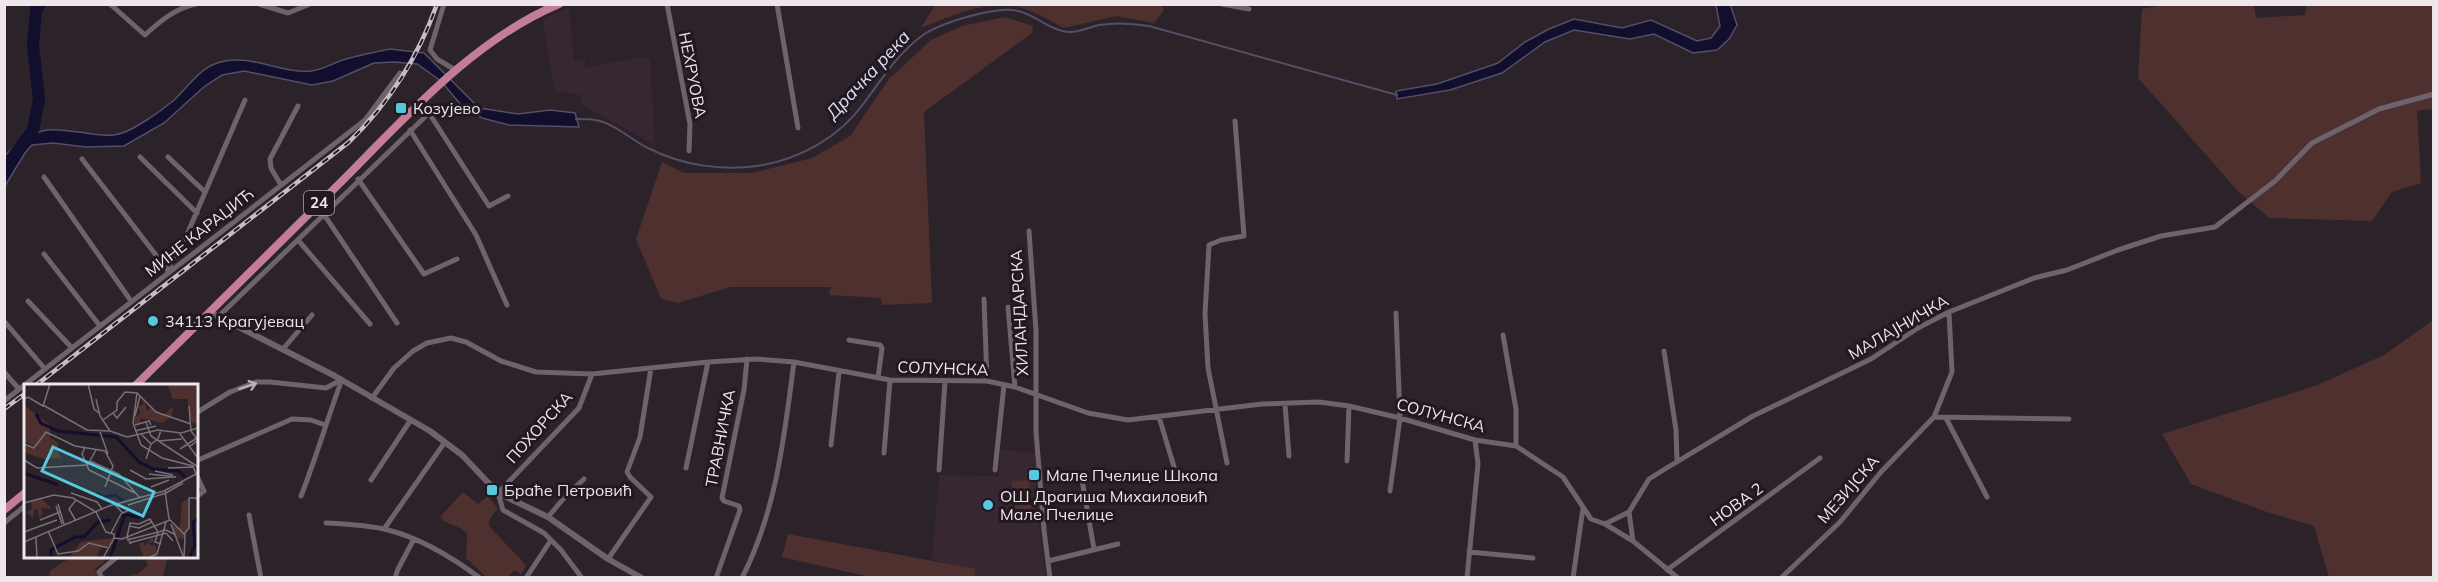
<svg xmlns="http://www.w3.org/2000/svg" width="2438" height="582" viewBox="0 0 2438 582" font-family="Mulish,sans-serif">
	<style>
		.built { fill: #362733 }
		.green { fill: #4e312f }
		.water { fill: #120e2d; stroke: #544f66; stroke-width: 1.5 }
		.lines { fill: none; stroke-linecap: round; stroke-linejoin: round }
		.stream { stroke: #544f66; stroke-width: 2 }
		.river { stroke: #120e2d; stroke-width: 12 }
		.minor { stroke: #6e626b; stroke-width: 5 }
		.tertiary { stroke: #6e626b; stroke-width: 6 }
		.primary { stroke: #c47d97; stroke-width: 8 }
		.rail-casing { stroke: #c6bec4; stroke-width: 4.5 }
		.rail { stroke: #221820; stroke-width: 2; stroke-dasharray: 7; stroke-linecap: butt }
		.oneway { stroke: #bab1b8 }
		.poi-dot { fill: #55cadf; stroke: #221820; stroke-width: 2 }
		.labels { text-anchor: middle; stroke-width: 6; stroke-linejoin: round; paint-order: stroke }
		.shield { fill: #221820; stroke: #b0a8ae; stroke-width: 1.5 }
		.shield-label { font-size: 15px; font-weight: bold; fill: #ede6eb }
		.street-label { font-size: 16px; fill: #ede6eb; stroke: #221820 }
		.poi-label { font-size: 16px; fill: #ede6eb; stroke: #221820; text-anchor: start }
		.water-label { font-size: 18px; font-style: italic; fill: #dedff9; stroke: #221820 }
		.inset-river { fill: none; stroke: #120e2d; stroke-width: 3 }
		.inset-road { fill: none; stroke: #797077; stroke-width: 1.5 }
		.view { fill: #55cadf; fill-opacity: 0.15; stroke: #55cadf; stroke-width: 3 }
		.inset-edge { fill: none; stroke: #ede6eb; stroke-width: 3 }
	</style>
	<rect width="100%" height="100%" fill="#2c2229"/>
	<path class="built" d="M569,7L574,61L585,59V68L640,57L650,58L655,145L583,106L580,95L554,91L543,19Z
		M1001,450L1037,453L1035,499L1046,577H974L976,569L932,560L939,475L998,476Z"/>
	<path class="green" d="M1161,4L1164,10L1154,23L1116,16L1064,28C1048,20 1030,8 1012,6C980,2 950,17 921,28L935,5Z
		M2167,4L2254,5L2256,18L2305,15L2307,5H2433V109L2417,111L2421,183L2392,192L2372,221L2269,218L2238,191L2138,78L2142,9Z
		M1005,17L1033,26L1032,33L924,112L932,303L882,305L881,298L829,295L831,287H730L678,303L661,299L636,239L662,162L684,173H752L812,158L850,136L889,79L931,40L962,26Z
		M2433,320V577H2329L2314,526L2267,512L2191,484L2162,434L2315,386L2384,355Z
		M1029,480L1032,518L1015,520L1012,481Z
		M463,492L478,504L488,496L498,509C494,513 488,518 489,525C489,528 520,557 526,566L521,574L515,570L507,577H486L466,558L467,534C459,524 448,526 440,517Z
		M788,534L976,569L974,577H870L782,557Z
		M151,556L171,557L167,559L163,577H128L134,574L136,575L148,565L146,562Z
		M70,557H101L105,561L95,569L98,577H51L49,573C53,567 64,563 70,557Z"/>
	<path class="water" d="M1730,4L1737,25L1729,39L1717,50L1693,53L1654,34L1630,39L1574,30L1545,42L1502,73L1450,90L1397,99L1396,91L1437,84L1498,63L1525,42L1549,29L1574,19L1622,28L1651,20L1697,41L1711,38L1720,26L1716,5Z
		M390,49L424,53L479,108L518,114L550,110L575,113L579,127L509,125L482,118L462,106L441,81L417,64L395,62L374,63L333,81L312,85L244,71L222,75L205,86L164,123L124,146L86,147L53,143L32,145L25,153L5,186L4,157L23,137L28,141C43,116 95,141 119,134C134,130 161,111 173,101C187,88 199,69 217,63C249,52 279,74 311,71C323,70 335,62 346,59C360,55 375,52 390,49Z"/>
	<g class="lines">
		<path class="stream" d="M576,119C582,119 589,119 595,120C615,123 632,141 650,149C682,165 721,171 757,166C798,160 839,138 864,103C881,80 899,52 923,35C941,23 997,5 1018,11C1036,15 1049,30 1068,32C1078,33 1090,27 1099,25C1117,22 1131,23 1149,26L1397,95"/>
		<path class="river" d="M4,169L33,130L39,99L33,46L36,9L40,4"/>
		<path class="minor" d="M110,4L145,35C160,21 176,8 196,4
			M259,4L288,13L310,4
			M444,4L430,50L437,59L457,71
			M667,4L690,124L689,151
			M777,4L798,128
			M1222,4L1249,9
			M410,130L476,235L507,305
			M140,157L197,213
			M168,157L204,191
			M82,159L169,272
			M44,177L131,301
			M358,179L424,274L457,259
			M281,185L271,168L270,159L298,106
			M323,213L397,323
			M1029,231L1036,330V432L1044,530L1050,578
			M298,240L370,324
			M44,254L100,326
			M169,272L171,262L188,232L245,100
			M984,299L987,381
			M28,301L72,348
			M1008,307L1015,387
			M218,317L429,113L489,206L508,196
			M4,321L45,369
			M1503,335L1516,409V446
			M849,340L880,345L882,348L878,378
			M283,349L312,315
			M1664,351L1676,430L1677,462
			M4,372L19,389
			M372,398L394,368L413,351L427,343L451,338L466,342L501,361L536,372L592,374L708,362L757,359L794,362L890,380L987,381L1015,387L1088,413L1128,420L1262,404L1319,402L1349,406L1400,418L1475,440L1516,446L1563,477L1591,519L1605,524L1633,541L1678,578
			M4,401L365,120L400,73
			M1285,404L1289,456
			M196,413L230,392L256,382H270L326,388L341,380
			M1159,417L1178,480
			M1934,417L2069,419
			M1946,418L1987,497
			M831,445L839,372
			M884,453L890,380
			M196,461L292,419L311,420L325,425
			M1347,461L1349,406
			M1227,463L1208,368L1205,314L1209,245L1221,240L1244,236L1235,121
			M686,468L708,362
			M939,470L945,382
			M995,470L1004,385
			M196,474L204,491L196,497
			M371,480L410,421
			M1082,480L1094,549
			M1390,491L1400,418L1396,313
			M301,496C316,458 327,420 341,382
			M1629,512L1633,541
			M249,515L261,578
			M548,517L564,498L584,479
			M4,523L26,505
			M326,523C346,524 368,525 388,530C420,538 453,558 480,578
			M1605,524L1629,512L1649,479L1665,469L1753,416L1871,359L1918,328L1949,312L2034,278L2067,270L2118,250L2161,236L2215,227L2275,181L2312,143L2379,109L2434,94
			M384,529L445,442
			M1469,552L1533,558
			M608,559L651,497L630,477L627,472L640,437L651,368
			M1048,561L1118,544
			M1667,570L1820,458
			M102,578L99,572L118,556
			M395,578L398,569L414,539
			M526,578L551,540
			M582,578L561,550L544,533L503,510L498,493L579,408L592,374
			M716,578L740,510L739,506L724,501L722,498L744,390L747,359
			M742,578C777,509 784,437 794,362
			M1467,578L1478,464L1475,440
			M1573,578L1583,508
			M1781,578L1840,522L1881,472L1934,417L1952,372L1949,312"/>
		<path class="tertiary" d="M209,312L335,376L430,431L462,455L498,493L548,517L608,559L642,578"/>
		<path class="primary" d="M135,386C204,317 273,249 342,181C406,117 473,40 559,4
			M4,510L26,492"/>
		<g class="rail-casing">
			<path id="rail" d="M35,386L349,142C390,102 418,58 437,4
				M4,409L26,393"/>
		</g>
		<use href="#rail" class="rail"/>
	</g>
	<defs><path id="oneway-shaft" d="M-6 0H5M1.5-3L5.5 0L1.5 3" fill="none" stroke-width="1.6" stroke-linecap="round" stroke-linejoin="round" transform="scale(1.5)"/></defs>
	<use class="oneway" href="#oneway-shaft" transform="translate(248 386) rotate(-18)"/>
	<g class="poi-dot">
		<rect x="395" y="102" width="12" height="12" rx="3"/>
		<circle cx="153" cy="321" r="6"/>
		<rect x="1028" y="469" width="12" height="12" rx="3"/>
		<rect x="486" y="484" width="12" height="12" rx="3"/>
		<circle cx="988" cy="505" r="6"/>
	</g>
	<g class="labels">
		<rect class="shield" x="304" y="191" width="30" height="24" rx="4.5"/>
		<g class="shield-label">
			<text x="319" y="208">24</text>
		</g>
		<g class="street-label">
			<text transform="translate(693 75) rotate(79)" y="6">НЕХРУОВА</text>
			<text transform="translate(199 232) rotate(-38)" y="6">МИНЕ КАРАЏИЋ</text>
			<text transform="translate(1019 313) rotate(-93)" y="6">ХИЛАНДАРСКА</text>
			<text transform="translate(1898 327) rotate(-30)" y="6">МАЛАЈНИЧКА</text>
			<text transform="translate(943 368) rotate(2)" y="6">СОЛУНСКА</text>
			<text transform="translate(1441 415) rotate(15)" y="6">СОЛУНСКА</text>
			<text transform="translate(539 427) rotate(-48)" y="6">ПОХОРСКА</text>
			<text transform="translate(720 438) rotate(-79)" y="6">ТРАВНИЧКА</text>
			<text transform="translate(1848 489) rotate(-49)" y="6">МЕЗИЈСКА</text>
			<text transform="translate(1736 504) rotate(-36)" y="6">НОВА 2</text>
		</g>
		<g class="poi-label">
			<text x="413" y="114">Козујево</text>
			<text x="165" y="327">34113 Крагујевац</text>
			<text x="1046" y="481">Мале Пчелице Школа</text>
			<text x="504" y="496">Браће Петровић</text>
			<text x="1000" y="502">ОШ Драгиша Михаиловић<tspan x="1000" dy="18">Мале Пчелице</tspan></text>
		</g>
		<g class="water-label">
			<text transform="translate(868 75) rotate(-47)" y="6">Драчка река</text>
		</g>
	</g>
	<g transform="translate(24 384)">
		<rect width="174" height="174" fill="#2c2229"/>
		<path d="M174,0V40L168,39L163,15H149L143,0ZM120,16L123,27L127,24L140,31L149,22L148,31L139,39L116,34L117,39L111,41L110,34L117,29L113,22H118ZM0,21L26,41V54L35,59L33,67L38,74L20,75L0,68V62L15,65L0,57ZM17,114L28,125L17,124L19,129L15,135L14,126L10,125L9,134L3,128L0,134V129L8,125L7,118ZM164,115L165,143L160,155L151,154L148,142L156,143L158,118ZM128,153L130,157L124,160L132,162V170L120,174L115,160L119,158L121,162ZM89,154V160L76,165L72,174H45L57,158Z" fill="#4e312f"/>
		<path class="inset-river" d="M12,30L17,39L34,47L92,53L115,78L129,85L155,87L161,93M0,89L34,101M72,109L80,113L91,111L99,117M96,129L114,133L124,124M27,174V166L51,153H60L74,138L86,136M86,174L101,130M169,174L166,172L171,161L169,138L174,135"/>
		<path class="inset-road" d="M64,0L70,25L75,29M101,8L113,9L132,28L167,40M113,9L109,39L117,61L138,74L169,82L172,90M0,15L4,13L19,22L26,0M72,15L76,32L86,47M19,21L63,46L86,47M165,22L167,47M89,29L93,34L102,23M111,32L116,12M79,36L93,26V18L101,8M122,38L127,52L174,83M111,41L125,37L127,41M86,47L103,53L134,46L157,49L174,44M111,47L132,42M76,48L84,70M117,50L127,60L122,75M156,50L174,74M134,57L158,55M0,60L10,64L22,48L51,62L81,67L89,82L81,103M127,60L134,55L137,46M61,63L58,70L65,86L111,109M165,63L174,56L167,47M156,65L173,54M0,76L13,84L62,81M66,77L95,90L116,114M63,82L72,66M144,84L169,83M106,86L122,95L148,93M131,87L149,91M125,90L152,93M127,103L145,96M141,107L145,135L161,151L160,174M47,109L73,118L78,125M142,109L159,99M52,116L45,125L52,137M0,119L30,111L49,114L72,128L82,148L90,150V154M34,120L40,140M91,121L99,129L105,126L115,130M104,121L142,109M32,122L38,140M16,136L36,128M147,140L159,172M105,142L115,144L128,138M24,147L34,170L54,167L65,159L85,164M0,148L33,136M87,149L98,128M160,150L165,144V114H174M12,154L13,174M90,154L98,155L146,136M103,156L142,146L150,150M0,158L85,122L140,107L174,89M105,159L142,149L149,157M107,160L103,153L106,139L115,140L126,135L134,148L131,158L137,160M79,174L90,154M124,174L133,170L142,138"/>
		<path class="view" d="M29,63L130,108L119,132L18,87Z"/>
		<rect width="174" height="174" class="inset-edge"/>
	</g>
	<rect width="2438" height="582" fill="none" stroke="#ede6eb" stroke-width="12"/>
</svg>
